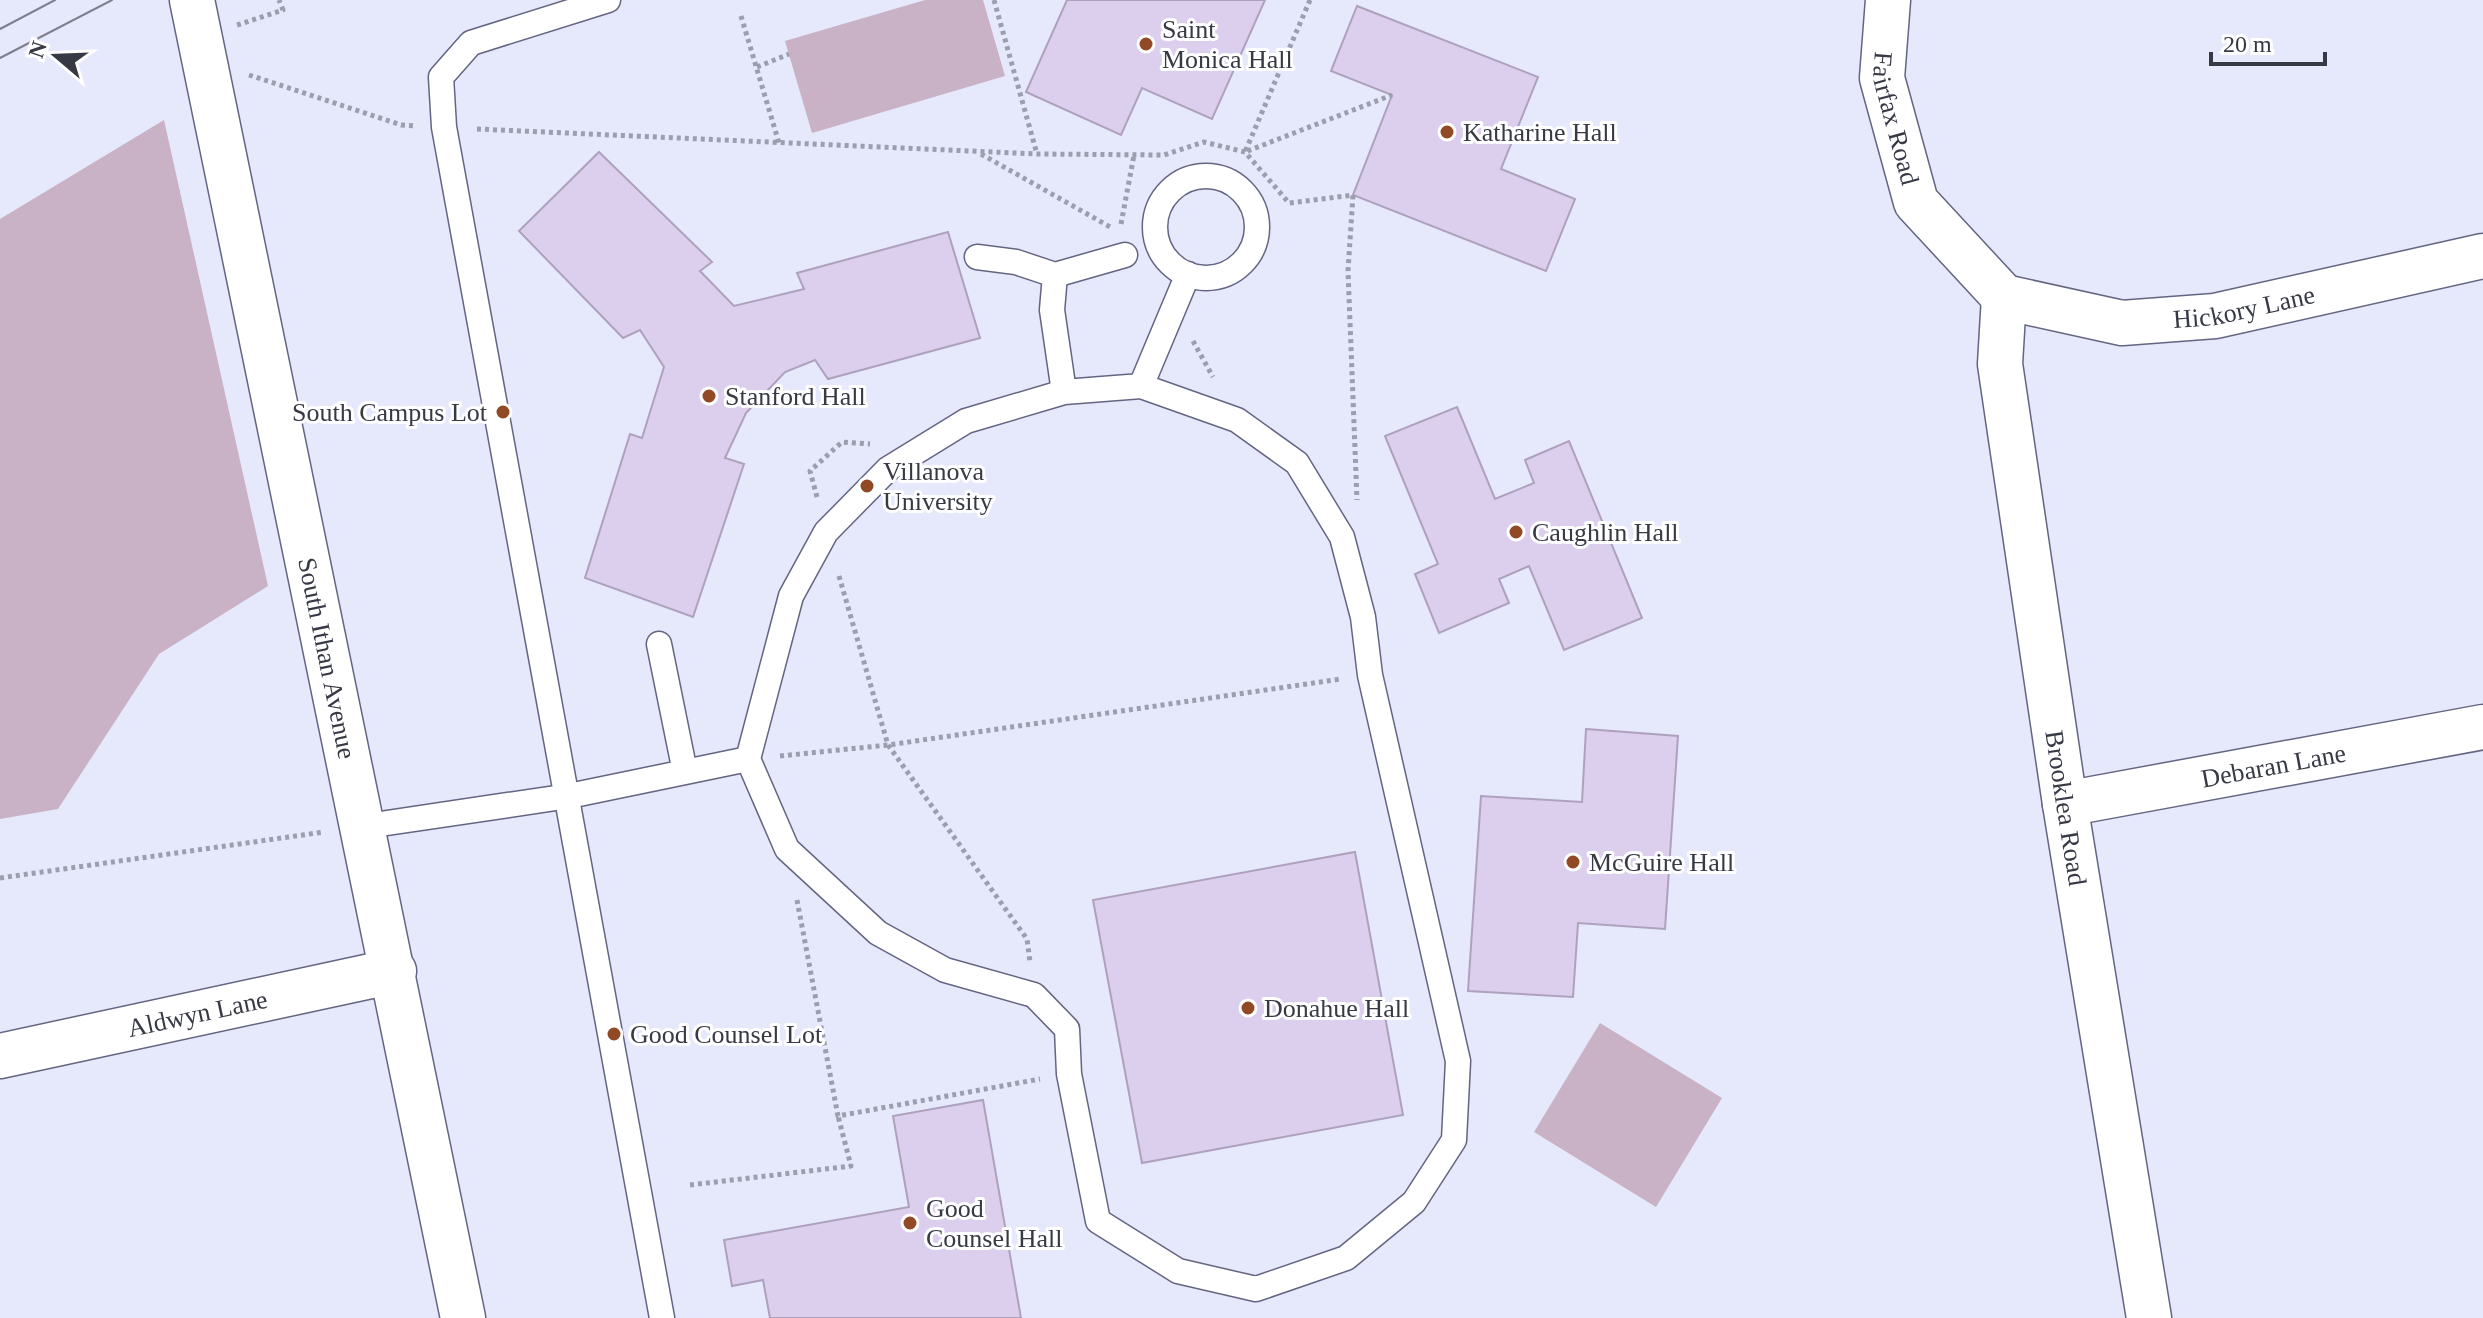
<svg xmlns="http://www.w3.org/2000/svg" width="2483" height="1318" viewBox="0 0 2483 1318" font-family="'Times New Roman',serif">
	<style>
		.green { fill: #c9b1c6 }
		.building { fill: #dccfed; stroke: #aea1be; stroke-width: 2 }
		.lines { fill: none; stroke-linecap: round; stroke-linejoin: round }
		.service-casing { stroke: #636582; stroke-width: 27 }
		.minor-casing { stroke: #636582; stroke-width: 47 }
		.tertiary-casing { stroke: #636582; stroke-width: 47 }
		.path { stroke: #9c9eae; stroke-width: 5; stroke-dasharray: 4 4; stroke-linecap: butt }
		.service { stroke: #fff; stroke-width: 24 }
		.minor { stroke: #fff; stroke-width: 44 }
		.tertiary { stroke: #fff; stroke-width: 44 }
		.tram { stroke: #7d7f8e; stroke-width: 2 }
		.poi-dot { fill: #914926; stroke: #fff; stroke-width: 3 }
		.labels { text-anchor: middle; stroke-width: 6; stroke-linejoin: round; paint-order: stroke }
		.poi-label { font-size: 26px; fill: #373945; stroke: #fff; text-anchor: start }
		.street-label { font-size: 26px; fill: #373945; stroke: #fff }
	</style>
	<rect width="100%" height="100%" fill="#e6e8fc"/>
	<path class="green" d="M925,0H983L1005,76L812,133L785,41Z
		M164,120L268,586L159,654L58,809L0,819V219Z
		M1600,1023L1722,1098L1656,1207L1534,1132Z"/>
	<path class="building" d="M1067,0H1265L1212,119L1142,88L1121,135L1026,92Z
		M1357,6L1538,77L1501,169L1575,199L1546,271L1353,195L1392,95L1331,71Z
		M599,152L712,262L700,271L734,306L804,289L797,273L948,232L980,338L828,379L815,360L785,372L746,413L725,458L744,464L693,617L585,578L630,434L642,438L664,367L640,330L623,338L519,231Z
		M1457,407L1495,499L1534,483L1525,460L1569,441L1642,618L1564,650L1529,566L1499,579L1509,603L1439,633L1415,574L1438,564L1385,436Z
		M1586,729L1678,736L1665,929L1578,923L1573,997L1468,991L1481,796L1582,802Z
		M1355,852L1403,1115L1142,1163L1093,900Z
		M983,1100L1021,1318H770L763,1280L732,1286L724,1240L909,1207L893,1116Z"/>
	<g class="lines">
		<g class="service-casing">
			<path id="service" d="M608,0L471,43L441,77L444,127L662,1318
				M1155 227a51 51 0 1 1 102 0a51 51 0 1 1-102 0Z
				M977,257L1016,262L1055,275
				M1141,386L1237,420L1297,463L1342,537L1363,617L1370,675L1458,1061L1454,1140L1414,1202L1346,1258L1256,1289L1178,1271L1098,1221L1069,1074L1067,1029L1034,995L945,970L878,933L787,849L748,759L791,596L826,532L888,469L966,421L1064,392Z
				M1141,386L1188,274
				M1064,392L1052,310L1055,275L1125,255
				M659,644L685,772
				M360,827L569,796L748,759"/>
		</g>
		<g class="minor-casing">
			<g id="minor">
				<path id="s1" d="M1888,0L1882,78L1916,202L2004,297"/>
				<path id="s2" d="M2004,297L2000,364L2065,804L2149,1318"/>
				<path id="s3" d="M2004,297L2122,323L2215,316L2483,256"/>
				<path id="s4" d="M2065,804L2483,727"/>
				<path id="s5" d="M0,1056L394,971"/>
			</g>
		</g>
		<g class="tertiary-casing">
			<g id="tertiary">
				<path id="s6" d="M192,0L463,1318"/>
			</g>
		</g>
		<path class="path" d="M994,0L1037,154
			M1310,0L1245,152L1392,95
			M741,16L779,143
			M237,25L283,10L279,0
			M757,67L789,54
			M249,75L401,125L415,126
			M477,129L1037,154L1164,155L1204,142L1245,152L1289,203L1353,195L1348,271L1357,500
			M981,154L1112,228
			M1121,224L1134,155
			M1193,341L1213,377
			M817,497L810,471L842,442L870,444
			M839,576L888,745L1027,939L1030,962
			M780,756L888,745L1341,679
			M0,878L324,832
			M797,900L838,1116L1040,1079
			M690,1185L851,1166L838,1116"/>
		<use href="#service" class="service"/>
		<use href="#minor" class="minor"/>
		<use href="#tertiary" class="tertiary"/>
		<path class="tram" d="M0,29L55,0
			M0,58L112,0"/>
	</g>
	<g class="poi-dot">
		<circle cx="1146" cy="44" r="8"/>
		<circle cx="1447" cy="132" r="8"/>
		<circle cx="709" cy="396" r="8"/>
		<circle cx="503" cy="412" r="8"/>
		<circle cx="867" cy="486" r="8"/>
		<circle cx="1516" cy="532" r="8"/>
		<circle cx="1573" cy="862" r="8"/>
		<circle cx="1248" cy="1008" r="8"/>
		<circle cx="614" cy="1034" r="8"/>
		<circle cx="910" cy="1223" r="8"/>
	</g>
	<g class="labels">
		<g class="poi-label">
			<text x="1162" y="38">Saint<tspan x="1162" dy="30">Monica Hall</tspan></text>
			<text x="1463" y="141">Katharine Hall</text>
			<text x="725" y="405">Stanford Hall</text>
			<text x="487" y="421" text-anchor="end">South Campus Lot</text>
			<text x="883" y="480">Villanova<tspan x="883" dy="30">University</tspan></text>
			<text x="1532" y="541">Caughlin Hall</text>
			<text x="1589" y="871">McGuire Hall</text>
			<text x="1264" y="1017">Donahue Hall</text>
			<text x="630" y="1043">Good Counsel Lot</text>
			<text x="926" y="1217">Good<tspan x="926" dy="30">Counsel Hall</tspan></text>
		</g>
		<g class="street-label">
			<text dy="9" stroke="none"><textPath href="#s1" startOffset="120">Fairfax Road</textPath></text>
			<text dy="9" stroke="none"><textPath href="#s3" startOffset="244">Hickory Lane</textPath></text>
			<text dy="9" stroke="none"><textPath href="#s6" startOffset="672">South Ithan Avenue</textPath></text>
			<text dy="9" stroke="none"><textPath href="#s4" startOffset="212">Debaran Lane</textPath></text>
			<text dy="9" stroke="none"><textPath href="#s2" startOffset="516">Brooklea Road</textPath></text>
			<text dy="9" stroke="none"><textPath href="#s5" startOffset="202">Aldwyn Lane</textPath></text>
		</g>
	</g>
	<g transform="translate(56 56) rotate(289)" stroke="#ffffff" stroke-width="6" paint-order="stroke">
	<path d="M0-6L14 30L0 20L-14 30Z" fill="#373945"/>
	<text y="-12" font-size="22" font-weight="bold" text-anchor="middle" fill="#373945">N</text>
	</g>
	<path d="M2211 52v12h114v-12" fill="none" stroke="#373945" stroke-width="4"/>
	<text x="2223" y="52" font-size="24" fill="#373945" stroke="#ffffff" stroke-width="6" paint-order="stroke">20 m</text>
</svg>
